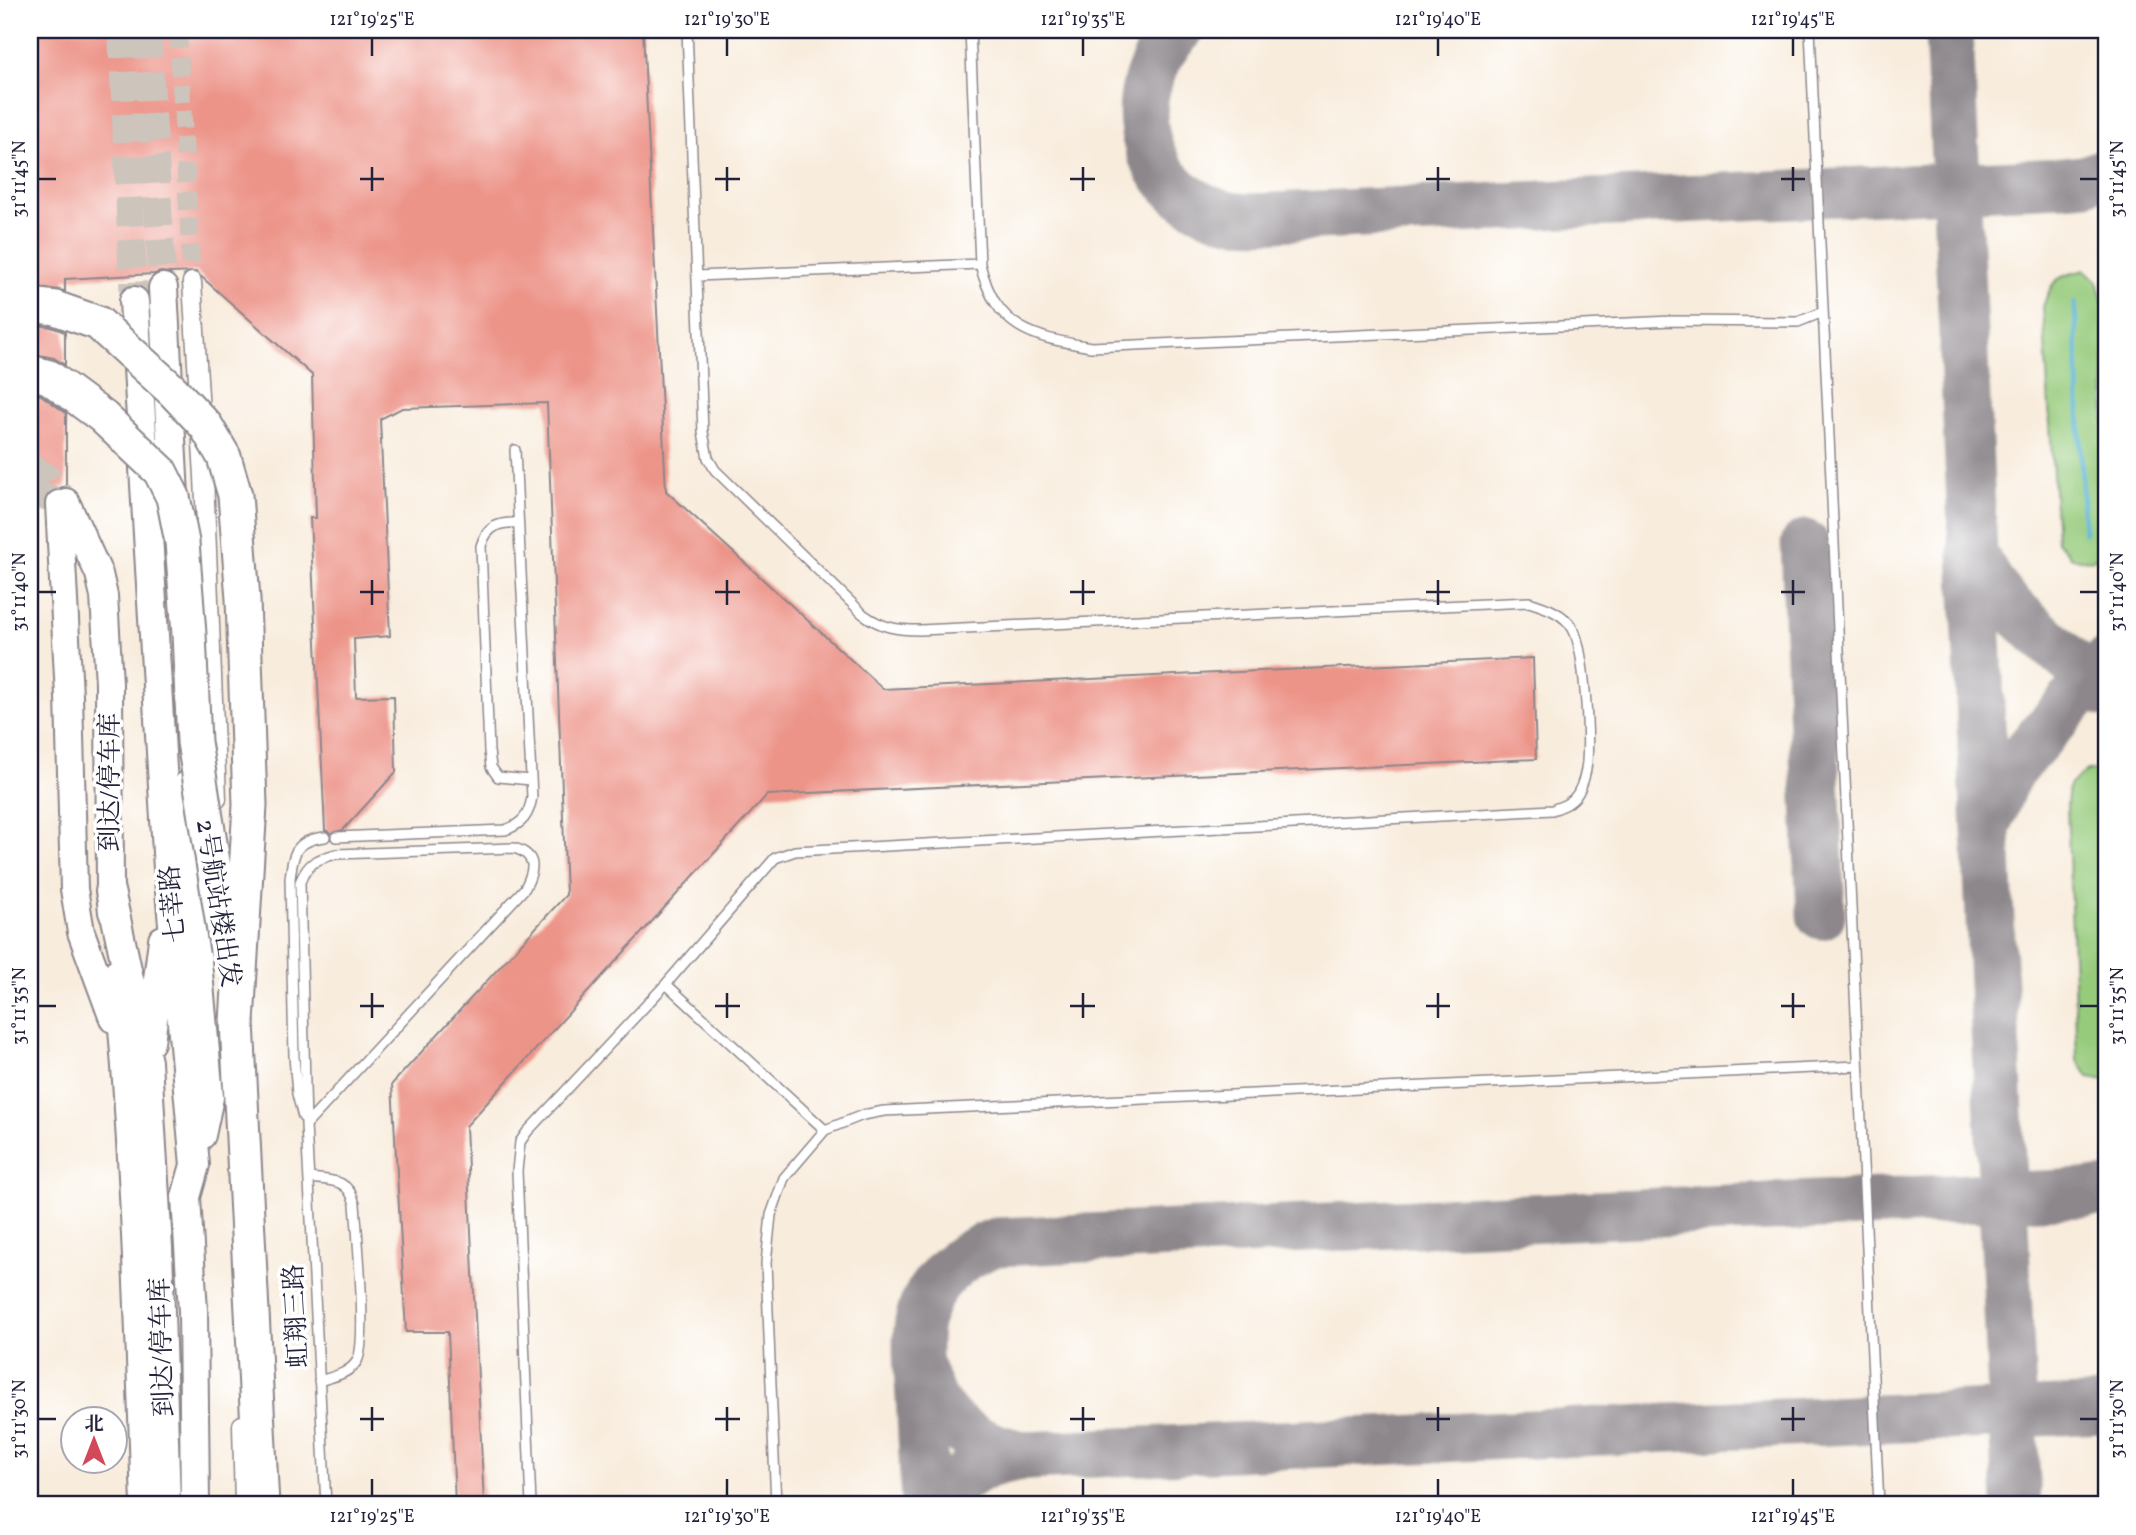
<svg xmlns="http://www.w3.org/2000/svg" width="2136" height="1535" viewBox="0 0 2136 1535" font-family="Vollkorn,'Noto Serif SC',serif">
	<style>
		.green { fill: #96cb7c; stroke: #5c765c; stroke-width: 2 }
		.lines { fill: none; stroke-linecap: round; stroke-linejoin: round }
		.stream { stroke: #58b4d6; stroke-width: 5 }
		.taxiway { stroke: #8d878c; stroke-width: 49 }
		.building { fill: #ed9489 }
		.street-tunnel { stroke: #cdc4bc; stroke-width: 18; stroke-dasharray: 18 9; stroke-linecap: butt }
		.secondary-tunnel { stroke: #cdc4bc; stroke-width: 26; stroke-dasharray: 26 13; stroke-linecap: butt }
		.primary-tunnel { stroke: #cdc4bc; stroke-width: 28; stroke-dasharray: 28 14; stroke-linecap: butt }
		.lane-casing { stroke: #8d878c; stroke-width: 12 }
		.street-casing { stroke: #8d878c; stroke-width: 21 }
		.secondary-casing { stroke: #8d878c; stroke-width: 30 }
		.primary-casing { stroke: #8d878c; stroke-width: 32 }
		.highway-casing { stroke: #8d878c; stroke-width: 37 }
		.lane { stroke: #fff; stroke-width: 9 }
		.street { stroke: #fff; stroke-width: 18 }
		.secondary { stroke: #fff; stroke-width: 26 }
		.primary { stroke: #fff; stroke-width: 28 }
		.highway { stroke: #fff; stroke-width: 33 }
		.highway-bridge-casing { stroke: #8d878c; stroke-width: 37; stroke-linecap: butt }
		.highway-bridge { stroke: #fff; stroke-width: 33 }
		.ticks { fill: none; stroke: #22223b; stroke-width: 2.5 }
		.labels { text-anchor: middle; stroke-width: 7; stroke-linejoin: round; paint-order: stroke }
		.street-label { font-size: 26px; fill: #22223b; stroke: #fff }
		.neatline { fill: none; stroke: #22223b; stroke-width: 2.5 }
		.ticks-label { font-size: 18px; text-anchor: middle; fill: #22223b }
	</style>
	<rect width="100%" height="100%" fill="#fff"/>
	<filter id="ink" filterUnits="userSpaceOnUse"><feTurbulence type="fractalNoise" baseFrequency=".0143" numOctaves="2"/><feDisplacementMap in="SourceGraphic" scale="14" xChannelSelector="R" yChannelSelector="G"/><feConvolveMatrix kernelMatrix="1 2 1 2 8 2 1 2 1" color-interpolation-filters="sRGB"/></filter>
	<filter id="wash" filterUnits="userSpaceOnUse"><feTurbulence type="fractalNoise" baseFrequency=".00686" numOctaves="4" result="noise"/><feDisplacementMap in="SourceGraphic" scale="28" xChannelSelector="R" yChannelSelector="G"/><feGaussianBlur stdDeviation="1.57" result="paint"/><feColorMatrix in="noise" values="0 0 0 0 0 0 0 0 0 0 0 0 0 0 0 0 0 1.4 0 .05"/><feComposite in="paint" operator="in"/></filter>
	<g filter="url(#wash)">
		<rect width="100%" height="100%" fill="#f8ecdc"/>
		<path class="green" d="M2085,270L2097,281L2104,306L2106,554L2092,560L2072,558L2057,541L2043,307C2052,278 2057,277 2085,270Z
			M2088,770H2106V1080L2088,1077L2077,1059L2067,805L2069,785Z"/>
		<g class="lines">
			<path class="stream" d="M2075,302L2084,533
				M2098,806L2106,993"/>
			<path class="taxiway" d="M1179,30C1121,87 1134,183 1215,212C1240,221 1268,217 1294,216L2063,182L2085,180L2106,172
				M1949,30L2017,1505
				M1805,544L1821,915
				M1973,555L1995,590L2009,606L2106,693
				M1989,821L2002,786L2010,771L2106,662
				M921,1370C936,1424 975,1446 1027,1456
				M925,1505C924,1470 922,1434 920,1398C919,1376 915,1351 918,1329C923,1285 957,1256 996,1242L2106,1192
				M937,1505C962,1471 985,1460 1027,1456L2106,1409"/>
		</g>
		<g id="blocks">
			<path class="building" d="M30,30H643L666,491L883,689L1533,658L1536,759L767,795L466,1126L484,1505H455L448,1332H406L392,1084L566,895L547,403L402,408L380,419L390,636L354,639L356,697L394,696L396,772L343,830L331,833L325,830L310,518H316L312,375L196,272L171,273L161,272L154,274L65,279V291L30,286Z
				M30,324L51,327L65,332V365L54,358L30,353Z
				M30,392L41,395L66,413V486L50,491L44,503L30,504Z"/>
		</g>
	</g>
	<g filter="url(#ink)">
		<use href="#blocks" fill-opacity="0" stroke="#8d878c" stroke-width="2"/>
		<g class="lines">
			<path class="street-tunnel" d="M178,30L192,282"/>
			<path class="secondary-tunnel" d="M30,465L49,478L66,502
				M30,496L49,497L59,502"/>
			<path class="primary-tunnel" d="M122,30L134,301
				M147,30L163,288"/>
			<g class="lane-casing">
				<path id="lane" d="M970,30L980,264C996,329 1031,337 1091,347L1672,321L1798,322L1823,312
					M1810,30L1879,1505
					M697,276L980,264
					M518,523C499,522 487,526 481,546L489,751L491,767L498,777L531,780
					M336,837L505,830C523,824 529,815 532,797L515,450
					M666,984L825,1130
					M303,1117L297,1094L294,1056L290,879C293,852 296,840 325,837
					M306,1125L525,888C535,869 537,855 514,848L336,854C316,859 308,863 300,882L306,1125L326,1505
					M309,1178C332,1181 348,1178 355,1204C357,1233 368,1342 357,1361C349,1374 332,1377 319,1381
					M531,1505L517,1171L520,1142L527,1132L666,984L775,858L795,851L1552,810C1563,806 1572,803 1578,793C1583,784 1586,772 1587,762C1589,736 1585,650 1573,629C1564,613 1545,607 1529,602L920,630C897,630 882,628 863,614L715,470L708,458L703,432L687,30
					M776,1505L766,1263L771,1215L784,1178L825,1130L863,1115L884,1111L1858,1066"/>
			</g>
			<g class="street-casing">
				<path id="street" d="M192,282L204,476L217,799
					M242,1425L244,1505"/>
			</g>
			<g class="secondary-casing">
				<path id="secondary" d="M66,502L99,574L104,596L109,684L110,891L112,912
					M59,504L69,696L74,889L81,932L113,1019
					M117,972C134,1149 139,1327 145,1505"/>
			</g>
			<g class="primary-casing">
				<path id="primary" d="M163,288L174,496
					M134,301L168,869L195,1165L186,1197L193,1311L195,1505
					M188,785L196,950L209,1097L201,1135
					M110,891L147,1062L158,1248L166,1505
					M150,1042L163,940"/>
			</g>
			<g class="highway-casing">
				<path id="highway" d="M30,305L55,308
					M237,1022L262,1505"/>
			</g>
			<use href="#lane" class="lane"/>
			<use href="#street" class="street"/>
			<use href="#secondary" class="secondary"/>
			<use href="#primary" class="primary"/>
			<use href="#highway" class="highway"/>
			<g class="highway-bridge-casing">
				<path id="highway-bridge" d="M55,308L98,323L173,391L206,426L224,457L235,495L243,599L250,805L237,1022
					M30,372L49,377L103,417L160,471L173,497L182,542L189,634L194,742L227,950"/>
			</g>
			<use href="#highway-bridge" class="highway-bridge"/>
		</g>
	</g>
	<path class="ticks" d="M372,38V56M727,38V56M1083,38V56M1438,38V56M1793,38V56M372,167V191M727,167V191M1083,167V191M1438,167V191M1793,167V191M38,179H56M360,179H384M715,179H740M1070,179H1095M1426,179H1450M1781,179H1805M2080,179H2098M372,580V605M727,580V605M1083,580V605M1438,580V605M1793,580V605M38,592H56M360,592H384M715,592H740M1070,592H1095M1426,592H1450M1781,592H1805M2080,592H2098M372,993V1018M727,993V1018M1083,993V1018M1438,993V1018M1793,993V1018M38,1006H56M360,1006H384M715,1006H740M1070,1006H1095M1426,1006H1450M1781,1006H1805M2080,1006H2098M372,1407V1431M727,1407V1431M1083,1407V1431M1438,1407V1431M1793,1407V1431M38,1419H56M360,1419H384M715,1419H740M1070,1419H1095M1426,1419H1450M1781,1419H1805M2080,1419H2098M372,1479V1496M727,1479V1496M1083,1479V1496M1438,1479V1496M1793,1479V1496"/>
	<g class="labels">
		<g class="street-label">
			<text transform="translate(109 782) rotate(-90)" y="9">到达/停车库</text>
			<text transform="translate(219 903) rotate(81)" y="9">2号航站楼出发</text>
			<text transform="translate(172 904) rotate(-95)" y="9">七莘路</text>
			<text transform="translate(295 1316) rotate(-93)" y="9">虹翔三路</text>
			<text transform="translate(161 1347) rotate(-92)" y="9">到达/停车库</text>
		</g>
	</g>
	<rect width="2136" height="1535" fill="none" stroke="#fff" stroke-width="77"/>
	<g transform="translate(94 1440)"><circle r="33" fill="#ffffff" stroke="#a7a7b1" stroke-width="2"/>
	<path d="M0-5L12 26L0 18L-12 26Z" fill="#d1495b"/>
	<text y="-10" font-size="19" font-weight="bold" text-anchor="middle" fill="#22223b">北</text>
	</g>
	<rect x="38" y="38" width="2060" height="1458" class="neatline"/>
	<g class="ticks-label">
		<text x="372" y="25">121°19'25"E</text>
		<text x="727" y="25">121°19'30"E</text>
		<text x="1083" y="25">121°19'35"E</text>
		<text x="1438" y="25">121°19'40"E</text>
		<text x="1793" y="25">121°19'45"E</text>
		<text transform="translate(19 179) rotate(-90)" y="6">31°11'45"N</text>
		<text transform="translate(2117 179) rotate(-90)" y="6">31°11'45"N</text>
		<text transform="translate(19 592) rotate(-90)" y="6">31°11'40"N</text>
		<text transform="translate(2117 592) rotate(-90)" y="6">31°11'40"N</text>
		<text transform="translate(19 1006) rotate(-90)" y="6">31°11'35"N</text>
		<text transform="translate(2117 1006) rotate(-90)" y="6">31°11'35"N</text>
		<text transform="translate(19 1419) rotate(-90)" y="6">31°11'30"N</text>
		<text transform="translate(2117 1419) rotate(-90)" y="6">31°11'30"N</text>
		<text x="372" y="1522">121°19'25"E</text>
		<text x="727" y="1522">121°19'30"E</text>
		<text x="1083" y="1522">121°19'35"E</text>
		<text x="1438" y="1522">121°19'40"E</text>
		<text x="1793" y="1522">121°19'45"E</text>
	</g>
</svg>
